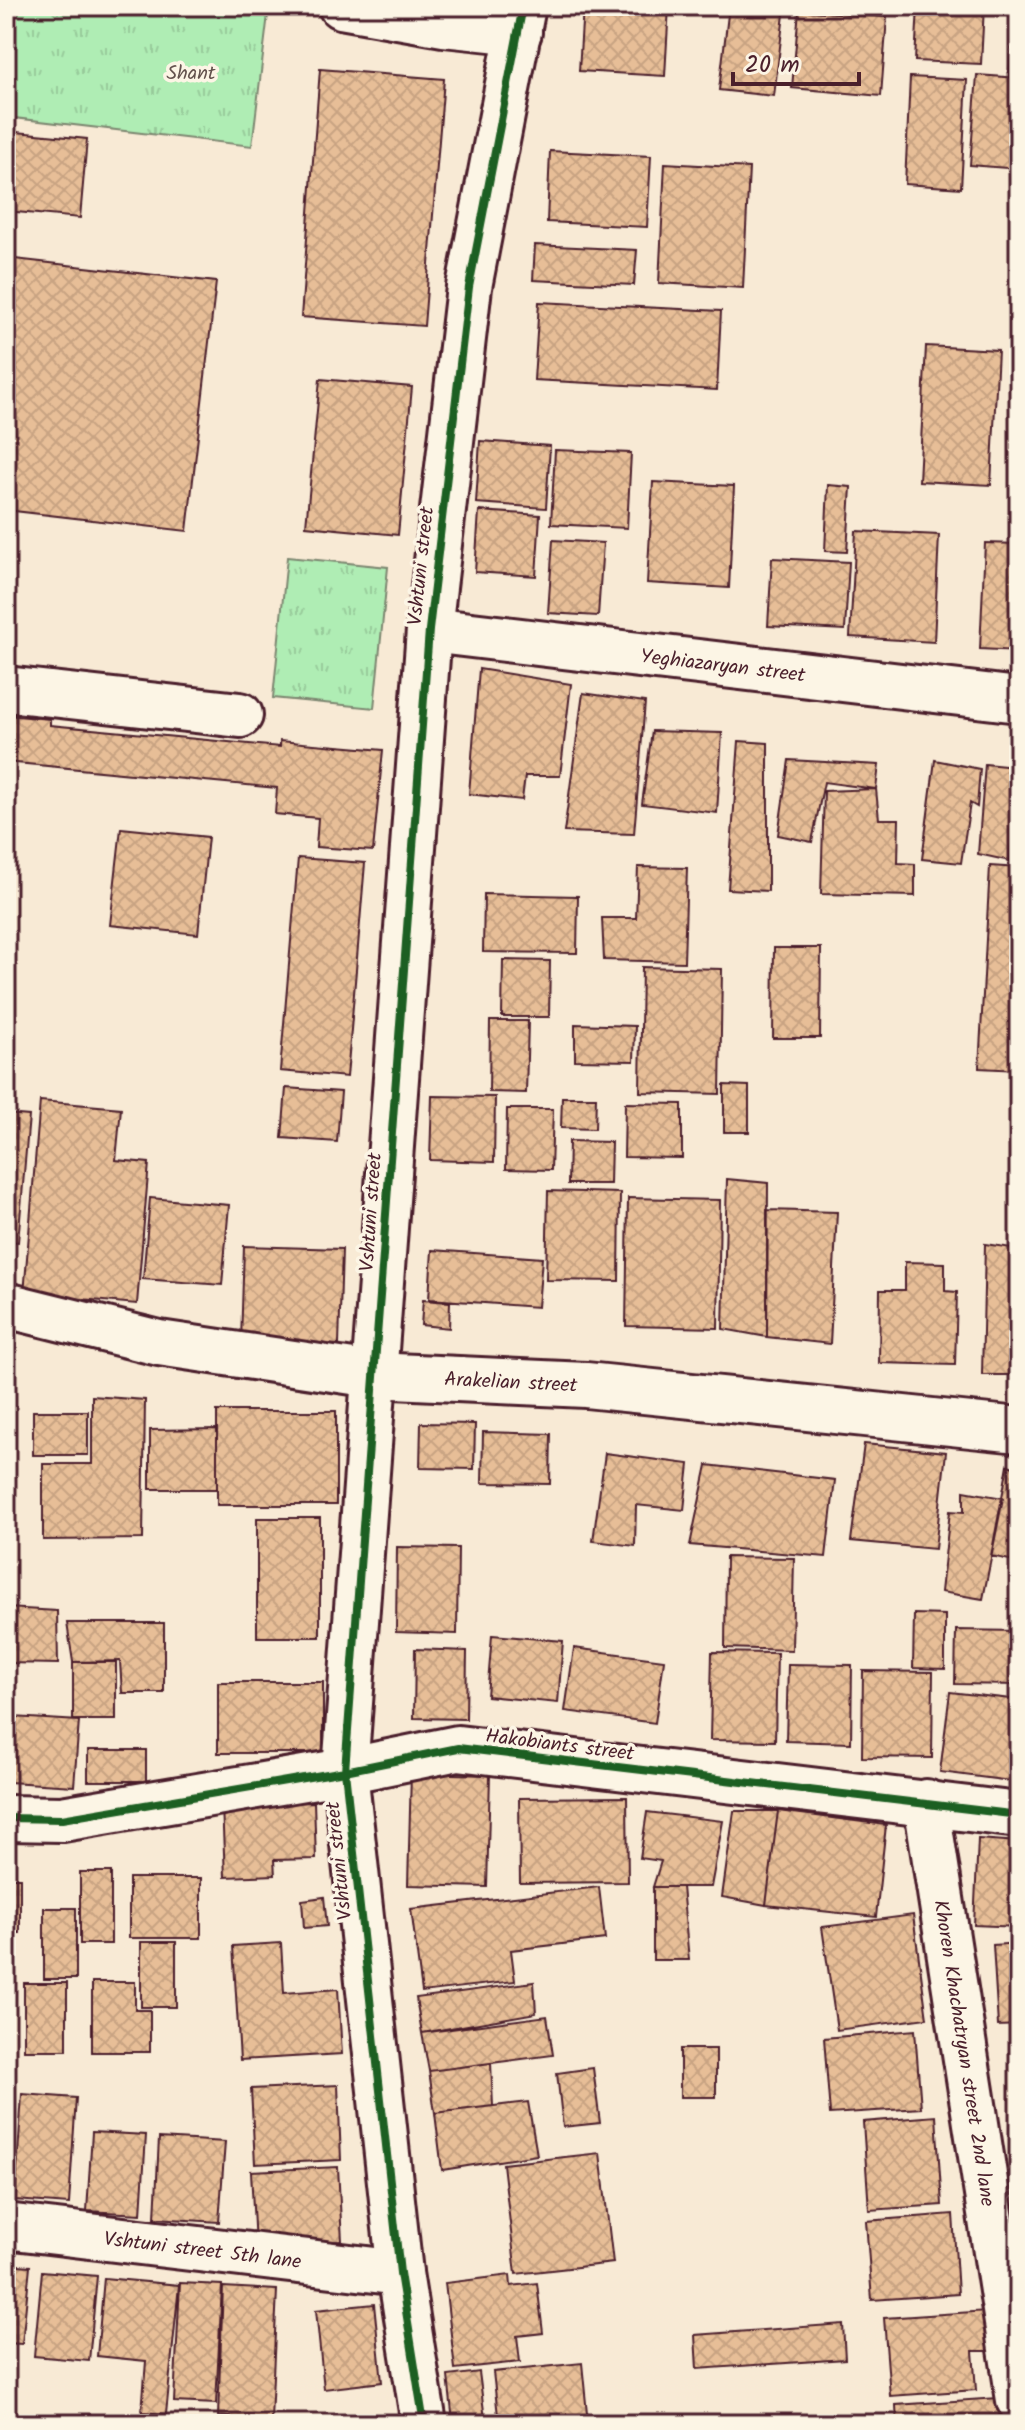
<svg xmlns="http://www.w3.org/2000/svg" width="1025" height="2430" viewBox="0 0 1025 2430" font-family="Kalam,sans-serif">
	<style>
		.grass { fill: url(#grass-tufts); stroke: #7c8670; stroke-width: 2 }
		.building { fill: url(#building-cross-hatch); stroke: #4a1f2b; stroke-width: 2 }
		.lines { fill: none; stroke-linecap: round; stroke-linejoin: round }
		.minor-casing { stroke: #4a1f2b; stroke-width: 50 }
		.minor { stroke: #fcf5e5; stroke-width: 44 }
		.cycleway-casing { stroke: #fcf5e5; stroke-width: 13 }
		.cycleway { stroke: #1b5e20; stroke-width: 8 }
		.labels { text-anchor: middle; stroke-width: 7; stroke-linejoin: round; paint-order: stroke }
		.park-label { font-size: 20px; fill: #63524d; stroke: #fcf5e5 }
		.street-label { font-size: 20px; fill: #4a1f2b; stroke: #fcf5e5 }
	</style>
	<defs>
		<pattern id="grass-tufts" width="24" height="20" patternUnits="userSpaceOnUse" patternTransform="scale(2)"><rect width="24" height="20" fill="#afedb4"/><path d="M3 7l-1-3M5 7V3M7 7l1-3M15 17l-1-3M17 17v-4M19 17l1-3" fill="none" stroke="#98cb9b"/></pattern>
		<pattern id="building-cross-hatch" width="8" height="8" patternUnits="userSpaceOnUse" patternTransform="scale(2)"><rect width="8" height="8" fill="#e7be97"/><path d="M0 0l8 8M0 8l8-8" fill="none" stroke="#c8a382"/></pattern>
	</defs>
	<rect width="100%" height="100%" fill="#f8ead5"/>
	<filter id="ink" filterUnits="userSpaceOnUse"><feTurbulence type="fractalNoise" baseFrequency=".0125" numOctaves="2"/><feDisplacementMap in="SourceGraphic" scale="16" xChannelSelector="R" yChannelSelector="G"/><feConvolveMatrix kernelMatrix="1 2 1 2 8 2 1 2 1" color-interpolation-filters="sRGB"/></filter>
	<g filter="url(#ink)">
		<path class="grass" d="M6,6H269L252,146L6,117Z
			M287,557L388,567L374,708L273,698Z"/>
		<path class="building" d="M583,6H669L665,76L579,71Z
			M729,6H785L774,96L719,90Z
			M918,6H984L981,64L915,61Z
			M1014,6H1019V78L1009,77Z
			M799,10L887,17L881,96L792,88Z
			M320,69L444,79L424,326L301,317Z
			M977,75L1019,78V169L970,165Z
			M910,77L967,80L961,188L905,184Z
			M6,131L87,139L80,218L6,211Z
			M550,151L651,156L647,227L547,222Z
			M665,163L749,168L743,288L659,283Z
			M535,245L637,250L634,285L533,280Z
			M1014,246H1019V303H1011Z
			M6,258L216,282L187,531L6,510Z
			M539,302L721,311L717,390L534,380Z
			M926,346L998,350L991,485L919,481Z
			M320,379L412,387L398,535L306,526Z
			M480,441L550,446L546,508L476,503Z
			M555,450L631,453L627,528L551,524Z
			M653,482L734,486L729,588L647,583Z
			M828,485L851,487L847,552L825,551Z
			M479,511L540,515L536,576L475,572Z
			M856,531L939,535L934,642L850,637Z
			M553,540L603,543L598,616L548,613Z
			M985,543L1019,544V651L980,649Z
			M772,558L849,562L845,630L768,626Z
			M479,669L571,684L560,776H525L522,800L469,794Z
			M583,693L645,702L634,834L564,832Z
			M6,715L50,719V725L280,747V741L383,750L373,851L316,847L318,818L275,814L277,788L6,762Z
			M652,731L722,733L717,813L642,804Z
			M739,741L768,743V891L728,889Z
			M789,760L879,765L876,789L824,782L812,842L778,835Z
			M935,760L980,769L977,807L970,803L961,863L922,859Z
			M985,764L1015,767L1010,861L978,854Z
			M1015,767H1019V861H1010Z
			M876,789L879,819H899L898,863L915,864V896L821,894L824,791Z
			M121,828L208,837L198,934L110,925Z
			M298,858L365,863L347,1077L280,1071Z
			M990,866L1019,868V1070L979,1068Z
			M638,867L687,868L684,962L604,960L602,918H636Z
			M484,894L578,896L577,953L483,952Z
			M774,948H821L820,1038H773Z
			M503,960L550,961L549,1017H502Z
			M642,967L722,969L720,1094L640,1092Z
			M490,1021H528L526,1093L489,1092Z
			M575,1024L635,1026L634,1061L575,1060Z
			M6,1061L16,1062L12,1106H6Z
			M724,1085L749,1086V1132H724Z
			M286,1088L341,1092L337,1142L282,1138Z
			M432,1096L495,1097L494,1162L430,1160Z
			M562,1097H596L595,1129L561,1128Z
			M40,1101L121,1108L116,1160L149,1163L137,1304L24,1294Z
			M625,1103L682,1104V1158L624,1157Z
			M507,1109H553L551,1170L506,1169Z
			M6,1114L29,1116L18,1242L6,1241Z
			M569,1141L611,1142L610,1184H568Z
			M727,1179L768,1183L767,1337L723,1329Z
			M548,1191L620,1193L619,1281L546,1280Z
			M150,1198L229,1205L222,1285L143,1279Z
			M628,1198L720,1200L718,1328L626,1326Z
			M767,1210L837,1212L830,1344L767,1337Z
			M985,1244L1019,1249V1375H982Z
			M244,1246L342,1249L339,1345L241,1342Z
			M432,1250L542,1258L538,1307L429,1299Z
			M905,1262L945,1263V1291L957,1292L955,1365L879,1363L880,1290H905Z
			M423,1300L450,1302L449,1328L421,1325Z
			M92,1396L145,1400L143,1539L43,1540V1464H92Z
			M33,1411H88V1455H33Z
			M217,1411H336V1505H217Z
			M421,1423L475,1424L474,1469L420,1468Z
			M217,1429V1489H150V1430Z
			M483,1432L551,1434L550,1484L482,1483Z
			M864,1444L946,1452L935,1549L851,1541Z
			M605,1453L689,1464L684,1510L636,1505L635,1546L593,1541Z
			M707,1465L835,1480L826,1557L690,1545Z
			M1008,1465L1019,1469V1562L991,1556Z
			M964,1491L1003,1498L983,1599L941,1592L950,1511L964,1512Z
			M257,1518H320V1637H257Z
			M397,1547L458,1548L457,1634L396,1632Z
			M726,1557L794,1558L792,1650L725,1648Z
			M7,1608L57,1611L58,1664L6,1663Z
			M914,1614L945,1615V1669L913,1668Z
			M67,1623H164V1693H122L120,1661L73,1662Z
			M956,1630L1019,1631V1685L955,1684Z
			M492,1635L563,1641L558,1703L487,1696Z
			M574,1648L664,1660L655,1723L565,1711Z
			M415,1649L467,1651L466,1719L414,1718Z
			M712,1652L777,1653L775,1741L710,1740Z
			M73,1662H116V1720H73Z
			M788,1664L852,1665L851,1743L786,1741Z
			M863,1671L933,1672L932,1758L862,1757Z
			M218,1682H323V1753H218Z
			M950,1692L1019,1700V1782L940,1772Z
			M13,1717L79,1721L74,1786L9,1782Z
			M88,1750H146V1781H88Z
			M411,1773L490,1775L487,1887L408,1885Z
			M627,1797L628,1882L520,1883L519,1798Z
			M314,1802L316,1859L274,1860L275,1875L225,1877L222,1805Z
			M734,1811H778L766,1905L722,1897Z
			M778,1811L886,1825L876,1917L766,1905Z
			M647,1812L723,1821L711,1887H653L661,1861L640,1858Z
			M978,1839L1019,1842V1927L974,1925Z
			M80,1872H111V1944H80Z
			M6,1878H20V1933H6Z
			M129,1878H201V1938H129Z
			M599,1887L605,1939L511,1950L515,1981L422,1992L411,1909Z
			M653,1887H682L689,1960H653Z
			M324,1897L327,1926L304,1928L302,1900Z
			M44,1908H76V1979H44Z
			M913,1915L927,2018L837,2030L822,1927Z
			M141,1942H176V2007H141Z
			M281,1943L284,1993L338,1989L342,2054L240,2060L233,1946Z
			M1019,1943V2025L998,2026L993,1945Z
			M92,1982H135V2010H150V2052H92Z
			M534,1982L536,2013L422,2033L416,1998Z
			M24,1983H67V2050H24Z
			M547,2016L553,2055L429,2071L422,2033Z
			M915,2030L921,2108L830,2114L824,2038Z
			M680,2049H716V2097H680Z
			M491,2063L493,2106L435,2113L429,2071Z
			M593,2068L600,2123L563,2127L557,2073Z
			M338,2085L341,2160L255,2164L251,2089Z
			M22,2094L76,2098L69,2204L15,2200Z
			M528,2102L537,2155L442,2170L435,2113Z
			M6,2105L10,2106L6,2159Z
			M936,2116L942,2205L869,2210L863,2122Z
			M92,2132L146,2135L141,2214L87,2211Z
			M159,2138L225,2142L219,2222L155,2218Z
			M600,2153L613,2263L516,2274L503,2164Z
			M338,2167L342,2241L255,2245L251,2171Z
			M1019,2213V2254L1018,2255L1012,2214Z
			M953,2214L958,2294L872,2300L866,2221Z
			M6,2264L30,2266L22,2344L6,2343Z
			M42,2271L97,2276L89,2361L34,2356Z
			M510,2275L511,2286L537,2283L543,2333L517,2336L520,2362L455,2369L445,2283Z
			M104,2278L179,2285L166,2414L142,2412L146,2361L97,2356Z
			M180,2283L222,2285L216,2404L174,2402Z
			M223,2287L277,2290L271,2419L218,2416Z
			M374,2304L382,2382L324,2389L316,2310Z
			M987,2311L989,2351H973L976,2390L890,2396L884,2318Z
			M843,2324L845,2359L697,2369L695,2335Z
			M582,2363L588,2424H499L493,2372Z
			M479,2372L485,2419L453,2422L448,2376Z
			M998,2398L1000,2424H897L896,2405Z
			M381,2417L382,2424H288V2423Z"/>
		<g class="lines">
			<g class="minor-casing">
				<g id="minor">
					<path d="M341,6L444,24L519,32"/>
					<path id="s1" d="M429,630L1019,700"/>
					<path d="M6,689L240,715"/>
					<path id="s2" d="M6,1305L159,1343L373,1375L586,1385L1019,1430"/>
					<path id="s3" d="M926,1802L1019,2400"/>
					<path d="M6,1818L62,1819L345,1771L458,1748L1019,1815"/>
					<path id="s4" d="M6,2226L400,2273"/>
					<path d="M424,2424L400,2273L345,1771L429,630L469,287L523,6"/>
				</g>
			</g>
			<use href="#minor" class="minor"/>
			<g class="cycleway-casing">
				<path id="cycleway" d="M6,1818L62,1819L345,1771L458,1748L1019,1815
					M424,2424L400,2273L345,1771L429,630L469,287L523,6"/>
			</g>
			<use href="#cycleway" class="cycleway"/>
		</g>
	</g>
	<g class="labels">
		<g class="park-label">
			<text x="191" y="79">Shant</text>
		</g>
		<g class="street-label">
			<text transform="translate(420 566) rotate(-84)" y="7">Vshtuni street</text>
			<text dy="7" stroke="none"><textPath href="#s1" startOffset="296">Yeghiazaryan street</textPath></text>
			<text transform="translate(370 1212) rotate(-86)" y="7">Vshtuni street</text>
			<text dy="7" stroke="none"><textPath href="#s2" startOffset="512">Arakelian street</textPath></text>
			<text transform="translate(560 1744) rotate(7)" y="7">Hakobiants street</text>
			<text transform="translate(338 1861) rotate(-96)" y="7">Vshtuni street</text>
			<text dy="7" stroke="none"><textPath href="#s3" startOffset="254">Khoren Khachatryan street 2nd lane</textPath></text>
			<text dy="7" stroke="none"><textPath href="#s4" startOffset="198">Vshtuni street 5th lane</textPath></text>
		</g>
	</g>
	<rect width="1025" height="2430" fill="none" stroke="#fcf5e5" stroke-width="32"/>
	<rect x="16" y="16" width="993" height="2398" fill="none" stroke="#4a1f2b" stroke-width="3" filter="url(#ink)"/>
	<path d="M733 72v12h126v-12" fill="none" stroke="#4a1f2b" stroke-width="4"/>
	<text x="745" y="72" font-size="24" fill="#4a1f2b" stroke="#fcf5e5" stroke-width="6" paint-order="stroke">20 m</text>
</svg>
